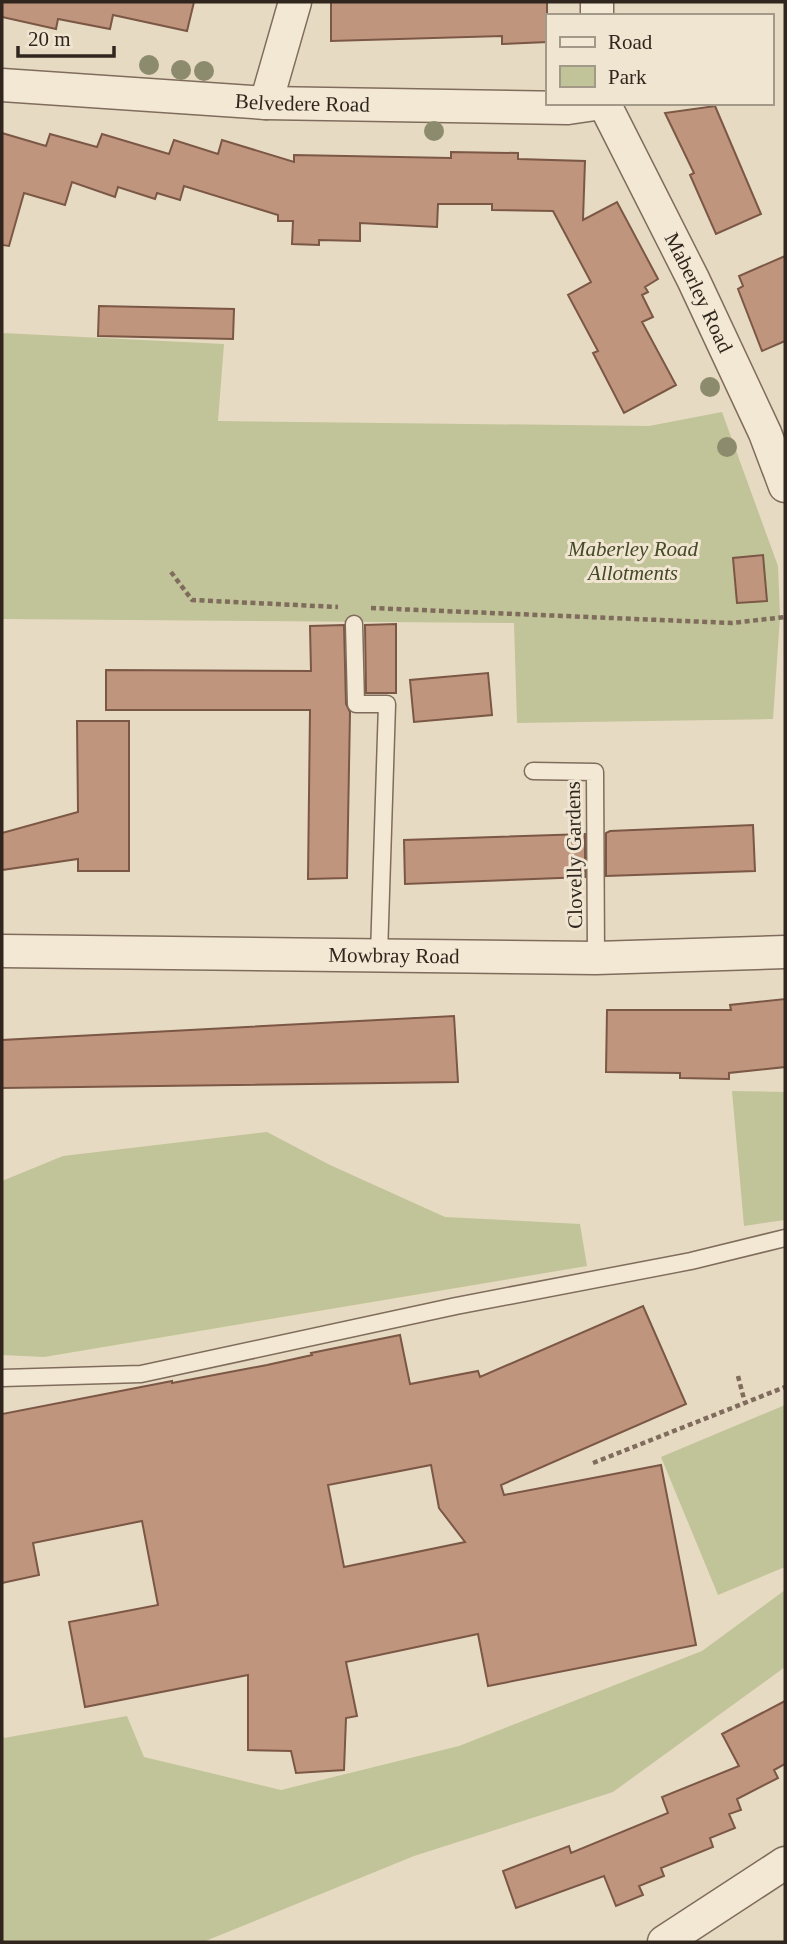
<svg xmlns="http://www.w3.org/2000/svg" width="787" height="1944" viewBox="0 0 787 1944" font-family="'Times New Roman',serif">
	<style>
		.green { fill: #c1c398 }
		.building { fill: #c0957d; stroke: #7b5745; stroke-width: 2; fill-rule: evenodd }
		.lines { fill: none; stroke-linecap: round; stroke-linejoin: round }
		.lane-casing { stroke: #7f6c5c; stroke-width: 19 }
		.street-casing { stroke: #7f6c5c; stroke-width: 35 }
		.path { stroke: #7f6c5c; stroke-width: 4.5; stroke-dasharray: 5 3.5; stroke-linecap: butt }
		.lane { stroke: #f3e8d4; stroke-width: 16 }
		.street { stroke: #f3e8d4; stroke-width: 32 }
		.tree { fill: #8d8b6d }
		.labels { text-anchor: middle; stroke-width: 6; stroke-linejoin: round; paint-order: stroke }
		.street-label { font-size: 21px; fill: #30261e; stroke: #f0e5d1 }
		.park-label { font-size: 21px; font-style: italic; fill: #444a27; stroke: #f0e5d1 }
	</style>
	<rect width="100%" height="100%" fill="#e7dac2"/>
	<path class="green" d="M2,333L224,344L218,421L649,426L722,412L778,566L780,617L773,719L517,723L514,623L2,619Z
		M732,1091L785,1092V1220L744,1226Z
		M267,1132L330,1165L445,1217L580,1224L587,1266L44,1357L2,1355V1181L63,1156Z
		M785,1405V1567L718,1595L661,1457Z
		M785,1590V1667L613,1792L414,1856L203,1942H2V1730L4,1738L127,1716L144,1757L281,1790L459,1746L702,1651Z"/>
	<path class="building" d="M2,2H194L187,31L113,15L110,29L58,19L56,29L2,17Z
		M331,2H547V42L502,44V36L331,41Z
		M715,106L761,214L716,234L690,175L694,173L665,113Z
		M2,133L46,146L50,134L97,147L102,134L169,154L174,140L218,154L222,140L294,162V155L451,158V152L518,153V159L585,161L583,220L617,202L658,279L645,287L648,292L642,295L653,317L642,322L676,385L624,413L593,353L598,351L568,295L591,282L553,211L492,210V204H438L437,227L360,223V241L319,240V245L292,244L293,221H278V215L184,186L180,200L157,193L155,199L118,187L115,197L72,182L65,205L24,193L9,246L2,245Z
		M785,256V341L762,351L738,289L743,286L739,276Z
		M99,306L234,309L233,339L98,336Z
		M763,555L767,601L737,603L733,558Z
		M396,624V693H366L365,625Z
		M344,625L346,704L350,712L347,878L308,879L310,710H106V670L311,671L310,626Z
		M488,673L492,715L414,722L410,680Z
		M77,721H129V871H78V859L2,870V833L78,812Z
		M753,825L755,871L606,876V833L610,831Z
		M585,834V877L405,884L404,840Z
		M785,999V1067L729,1073V1079L680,1078V1073L606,1072L607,1010H731L730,1005Z
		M454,1016L458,1082L2,1088V1040Z
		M643,1306L686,1404L501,1485L504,1495L661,1465L696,1645L488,1686L478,1634L346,1662L357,1716L346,1718L344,1770L296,1773L291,1751L248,1750V1675L85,1707L69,1622L158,1605L142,1521L33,1543L39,1575L2,1583V1414L172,1381V1383L267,1365L312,1355L311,1353L400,1335L410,1384L478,1371L480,1377ZM431,1465L439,1508L465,1542L344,1567L328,1485Z
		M785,1701V1764L774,1770L778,1778L737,1799L741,1810L729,1814L735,1828L710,1838L713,1847L661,1868L664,1876L639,1886L643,1895L616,1906L604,1876L516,1908L503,1871L569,1846L571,1853L668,1813L662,1797L739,1766L722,1734Z"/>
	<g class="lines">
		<g class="lane-casing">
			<path id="lane" d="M354,624L356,704H387L379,955
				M533,771L595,772L596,958
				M2,1378L141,1374L456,1306L691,1261L785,1238"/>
		</g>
		<g class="street-casing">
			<g id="street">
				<path d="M597,16V2"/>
				<path id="s1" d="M2,85L266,103L568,108L602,103"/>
				<path d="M266,103L295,2"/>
				<path id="s2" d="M604,103L693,279L765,433L785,486"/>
				<path id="s3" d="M2,951L596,958L785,952"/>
				<path d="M664,1942L785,1863"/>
			</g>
		</g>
		<path class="path" d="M171,572L192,600L338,607
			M371,608L732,623L785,617
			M738,1376L745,1403
			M593,1463L785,1387"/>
		<use href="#lane" class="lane"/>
		<use href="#street" class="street"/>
	</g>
	<g class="tree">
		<circle cx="149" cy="65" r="10"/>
		<circle cx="181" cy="70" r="10"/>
		<circle cx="204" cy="71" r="10"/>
		<circle cx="434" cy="131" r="10"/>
		<circle cx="710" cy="387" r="10"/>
		<circle cx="727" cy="447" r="10"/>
	</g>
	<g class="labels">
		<g class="street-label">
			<text dy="7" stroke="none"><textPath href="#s1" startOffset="301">Belvedere Road</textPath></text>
			<text dy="7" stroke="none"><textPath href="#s2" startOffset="212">Maberley Road</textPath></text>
			<text transform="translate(574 855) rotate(-91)" y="7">Clovelly Gardens</text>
			<text dy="7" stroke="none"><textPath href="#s3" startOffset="392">Mowbray Road</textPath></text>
		</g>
		<g class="park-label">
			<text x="633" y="556">Maberley Road<tspan x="633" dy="24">Allotments</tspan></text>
		</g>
	</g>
	<rect width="787" height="1944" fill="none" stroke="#30261e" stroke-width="7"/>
	<rect x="546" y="14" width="228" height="91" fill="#f0e5d1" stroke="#a39989" stroke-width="2"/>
	<rect x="560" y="37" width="35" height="10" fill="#f3e8d4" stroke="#a39989" stroke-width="2"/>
	<text x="608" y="49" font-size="21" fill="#30261e">Road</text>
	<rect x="560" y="66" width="35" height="21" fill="#c1c398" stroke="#a39989" stroke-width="2"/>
	<text x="608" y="84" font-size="21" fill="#30261e">Park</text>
	<path d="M18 46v10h96v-10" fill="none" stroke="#30261e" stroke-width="3.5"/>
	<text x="28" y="46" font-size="21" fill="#30261e" stroke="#f0e5d1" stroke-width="5" paint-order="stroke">20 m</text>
</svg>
